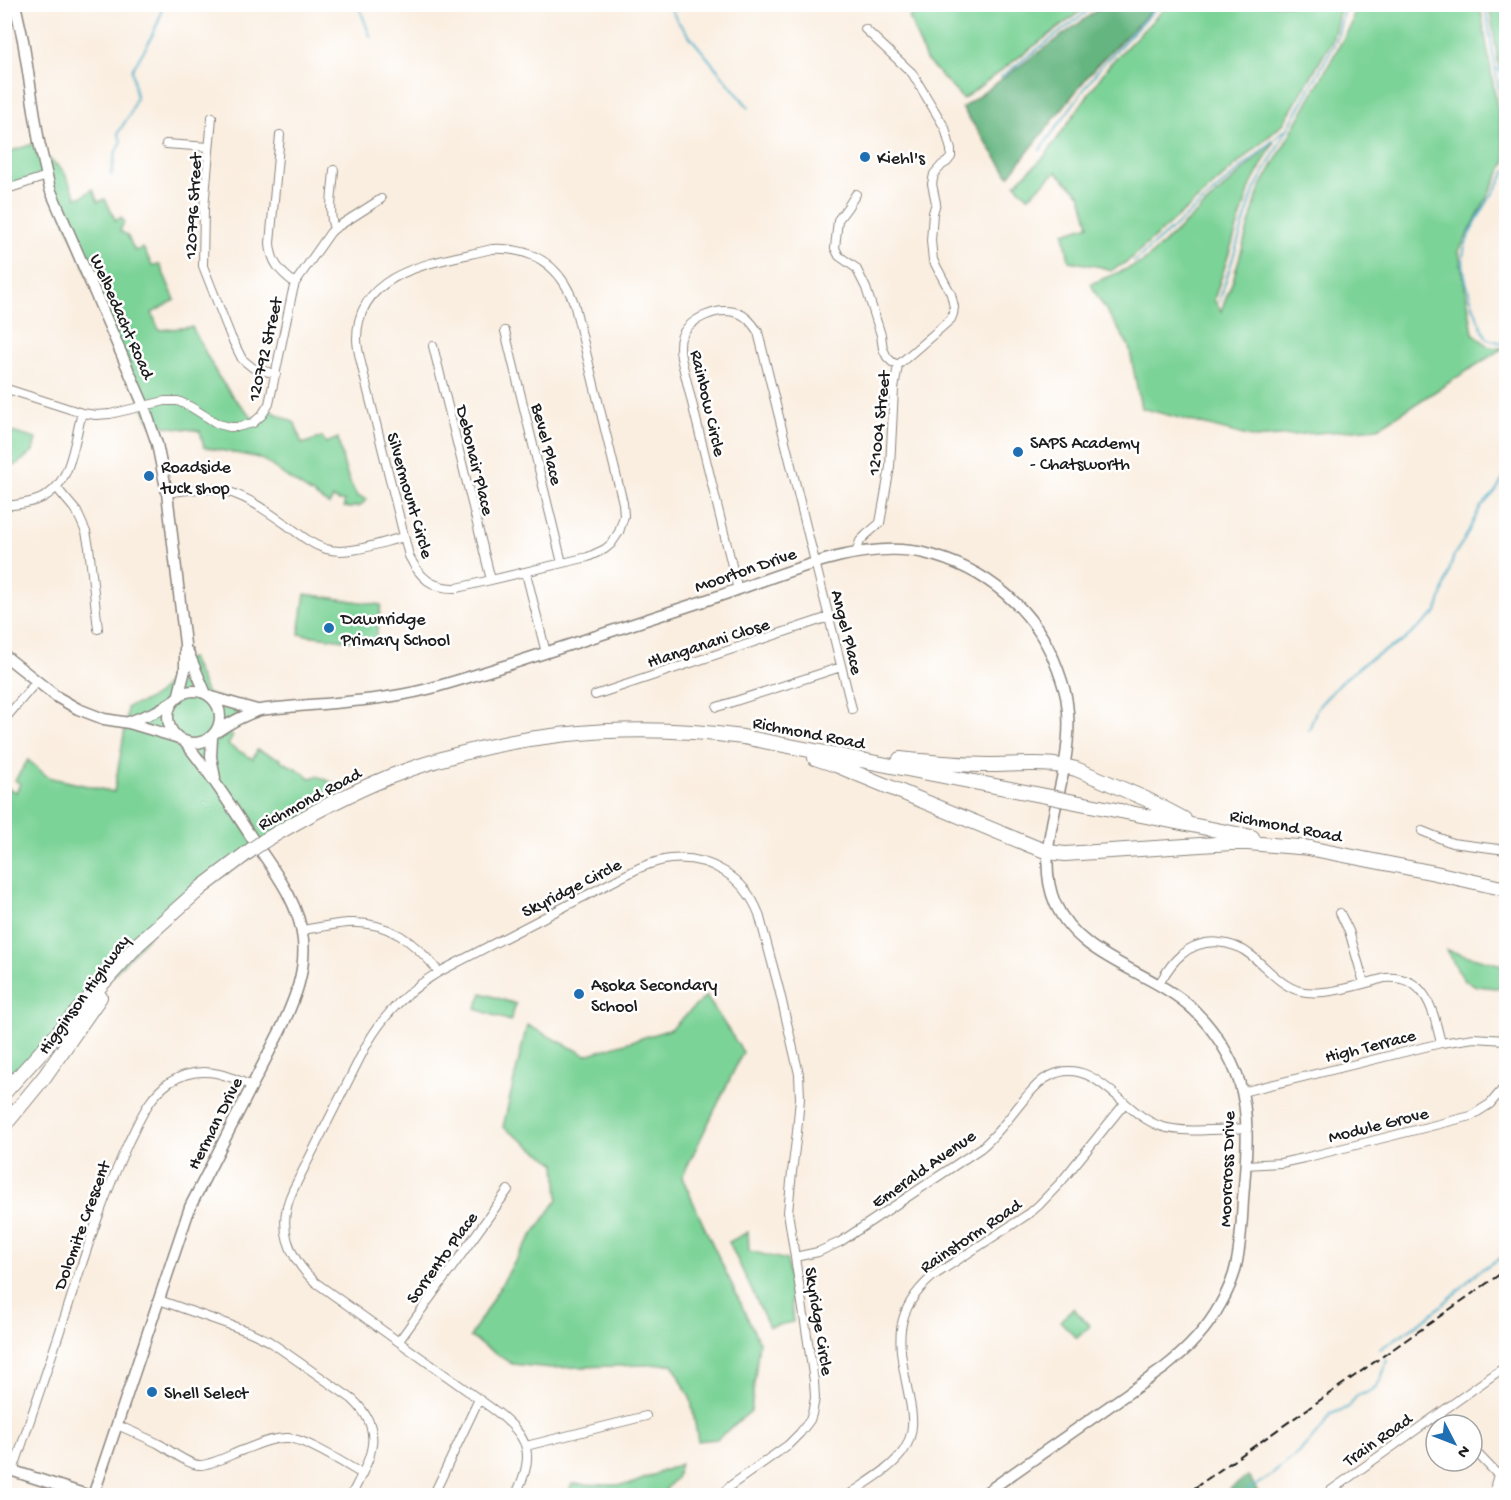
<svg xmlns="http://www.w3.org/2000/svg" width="1511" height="1500" viewBox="0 0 1511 1500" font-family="'Gochi Hand',sans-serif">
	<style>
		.green { fill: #7cd397; stroke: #4c785a; stroke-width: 1.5 }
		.forest { fill: #65b580; stroke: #40684e; stroke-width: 1.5 }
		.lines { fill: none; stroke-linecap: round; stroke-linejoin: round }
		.stream { stroke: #48adc7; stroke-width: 2 }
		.street-casing { stroke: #8b857e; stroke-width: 10 }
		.secondary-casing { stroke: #8b857e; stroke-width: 13 }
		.highway-casing { stroke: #8b857e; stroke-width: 16 }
		.street { stroke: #fff; stroke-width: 8 }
		.secondary { stroke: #fff; stroke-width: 10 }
		.highway { stroke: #fff; stroke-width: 14 }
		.rail { stroke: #1c1c1c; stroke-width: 2; stroke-dasharray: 9 4.5; stroke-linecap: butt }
		.highway-bridge-casing { stroke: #8b857e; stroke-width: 16; stroke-linecap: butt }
		.highway-bridge { stroke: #fff; stroke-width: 14 }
		.poi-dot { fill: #1f6fb2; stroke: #fff; stroke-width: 2 }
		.labels { text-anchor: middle; stroke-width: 5; stroke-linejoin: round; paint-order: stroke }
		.poi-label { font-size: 18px; fill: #1c1c1c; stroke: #fff; text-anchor: start }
		.street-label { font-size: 18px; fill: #1c1c1c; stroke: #fff }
	</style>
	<rect width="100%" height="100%" fill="#fff"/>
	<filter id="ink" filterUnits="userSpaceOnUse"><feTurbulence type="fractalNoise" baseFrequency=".0167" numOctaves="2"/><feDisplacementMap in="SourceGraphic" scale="12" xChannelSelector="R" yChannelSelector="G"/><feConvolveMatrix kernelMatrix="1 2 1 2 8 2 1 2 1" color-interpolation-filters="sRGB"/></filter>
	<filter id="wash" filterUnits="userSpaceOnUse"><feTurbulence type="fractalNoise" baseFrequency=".008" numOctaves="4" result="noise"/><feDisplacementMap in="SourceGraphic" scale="24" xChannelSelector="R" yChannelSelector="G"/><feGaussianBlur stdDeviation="1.35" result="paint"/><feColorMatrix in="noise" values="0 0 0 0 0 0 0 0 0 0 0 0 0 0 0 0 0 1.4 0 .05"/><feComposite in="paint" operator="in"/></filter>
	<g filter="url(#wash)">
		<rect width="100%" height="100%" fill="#faeee0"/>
		<path class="green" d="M934,4H1089V5L963,99L926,60L909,17Z
			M1168,5H1341L1332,41L1283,124L1138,252L1126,263L1110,271L1101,267L1069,261L1064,233L1089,225L1081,195L1056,172L1028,197L1015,184L1045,156L1109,65Z
			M1354,5H1480L1506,161L1459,251L1473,333L1489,347L1503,348L1378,428L1255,438L1141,408L1129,346L1097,296L1091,284L1143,262L1274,142L1251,185L1214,300L1221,311L1233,280L1259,190L1352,23Z
			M1489,5H1506V71L1499,67Z
			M39,142L41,155L49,159L63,170L77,198L83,196L93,189L98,202L105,199L116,221L121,217L124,222L120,231L127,235L135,251L143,248L152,265H160L175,300L152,313L159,330L192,327L218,376L233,397L256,421L267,409L295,423L302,444L322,437L326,443L338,438C342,458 346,478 357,496L367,499L359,507L355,506L351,508L344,507V501H339L333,498L329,505L288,478L265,461L255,457L204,447L200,431L151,424L47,177L5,191V153Z
			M5,430L36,439L33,451L16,465L10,466V454L5,453Z
			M305,594L381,605L375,644L299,634Z
			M191,658L207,694L260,710L233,721L227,732L233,736L228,745L253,759L257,750L281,759V761L299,770L310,778L317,776L336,784L341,797L174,909L5,1092V792L7,788L16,792L20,784L15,780L28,760L48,777L114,792L126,723L127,707C155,700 168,691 175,662Z
			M1446,950L1506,966V989L1476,986L1464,980Z
			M482,993L516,1004L510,1021L476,1009Z
			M706,996L743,1052L682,1177L703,1224L759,1342L751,1411L717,1439L698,1441L691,1400L673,1364L551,1368L512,1364L470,1337L520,1253L558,1199L556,1164L503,1127L527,1025L586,1055L671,1029Z
			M748,1232L749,1251L787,1260L793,1322L769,1327L729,1242Z
			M1073,1308L1090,1326L1077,1338L1060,1321Z
			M680,1464L676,1478L666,1489L664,1495H567L572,1484L614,1485L631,1484Z"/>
		<path class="forest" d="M1104,5H1157L1096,66L1009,176L962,108Z
			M1248,1476L1260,1495H1221Z"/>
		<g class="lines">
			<path class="stream" d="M358,4L371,38
				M668,4L678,22L749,108
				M1485,4L1506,134
				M1496,68L1506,75
				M1001,77L1097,4
				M1040,150L1101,66L1160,4
				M1506,171C1494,193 1470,226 1464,250C1459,273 1477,318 1487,339L1502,343L1506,347
				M111,175L116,151L120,146L121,141L118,133L130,114L136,97L132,70L149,42L159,20L163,4
				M1134,262L1285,130
				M1219,302L1255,188L1337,39L1345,4
				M1309,730L1317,708L1341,682L1368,660L1403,641L1437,612L1454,555L1464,540L1480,508L1495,492L1506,474
				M1380,1349L1428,1317L1458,1291L1476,1273L1495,1261L1506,1256
				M1247,1496L1248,1490L1269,1477L1299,1452L1322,1428L1331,1414L1349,1407L1357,1395C1379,1393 1382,1378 1387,1360"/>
		</g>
	</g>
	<g filter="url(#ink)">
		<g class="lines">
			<g class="street-casing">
				<path id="street" d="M212,117L204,208L203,266L231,337L242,359L253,368L276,374
					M280,135L270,243C271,262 280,272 295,283
					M166,144L209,147
					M4,190L47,176
					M856,194L847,208L838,220L835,248L839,256L856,268L866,288L881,335L883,349L887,357L892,362L898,365
					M334,229C328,211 333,189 334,170
					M492,249C532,247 560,265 574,303L623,503L624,516L619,532L611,544L605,549L588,557L457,588C432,589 420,578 409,556L362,367C360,358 357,348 357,339C357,268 440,262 492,249Z
					M505,331L562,563
					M433,346L491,580
					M4,388L82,413L96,415L110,414L165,401H178L191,407L218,424L230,427H237L253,423L262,415L269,404L292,294L295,283L330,233L334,229L381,199
					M56,487L77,512L86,532L89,547L98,629
					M167,493C179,491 191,489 203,489C236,487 262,508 287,525C299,534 312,545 326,549C349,556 382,542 404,537
					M4,506C15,505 26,504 37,500C72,488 73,444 82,413
					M856,553L860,541L867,534L880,523L890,467L894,389L898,365L942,327L951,319L953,314L954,307L951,294L933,260L931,241L933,213L936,203L932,184L934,174L942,165L947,162L951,157V150L945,128L912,73L865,29
					M526,573L546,653
					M738,590L681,358C680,351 679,345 681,338C688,319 718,306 738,313C747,316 753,324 758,332L807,530L852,709
					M595,695L829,617
					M717,707L841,667
					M4,720L37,681
					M1422,831L1452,843L1506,850
					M1340,913L1349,931L1364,983
					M302,930C317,928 333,924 348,923C389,921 415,942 439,972
					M1159,984C1165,974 1171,963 1181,955C1202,937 1231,939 1252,956C1267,968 1281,986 1300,991C1323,997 1362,984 1385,978C1427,975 1433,1011 1441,1043
					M1242,1092L1441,1043L1474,1038L1506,1040
					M1246,1165L1281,1163L1304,1158L1471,1116L1490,1104L1506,1085
					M795,1257L818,1252L840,1242L981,1148C998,1134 1011,1115 1026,1097C1033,1089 1040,1080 1050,1076C1093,1053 1123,1114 1160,1126C1183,1134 1221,1129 1246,1128
					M159,1300L250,1332L269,1341L352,1399C388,1432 369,1460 351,1496
					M399,1341L508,1190
					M1439,1414L1450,1425
					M117,1425C131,1431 145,1437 159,1444C170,1450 188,1465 200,1465C212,1465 232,1454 243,1450C257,1445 273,1437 288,1438C306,1439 345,1464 362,1474
					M526,1446L646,1416
					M1472,1448L1498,1475
					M13,1471C31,1416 50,1362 68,1307C86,1251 104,1195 129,1141C140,1119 149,1096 170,1082C199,1064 223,1073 252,1086
					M1495,1494C1494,1481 1497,1476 1506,1466
					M433,1496L479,1399
					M515,1496C535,1456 531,1439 497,1412L315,1282C288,1257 276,1225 293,1190L367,1044C385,1013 408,990 439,972L639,868C649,864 659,860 670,859C710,855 745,878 759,914L779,989L799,1074L800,1098L797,1132L792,1172L788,1212L814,1381L815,1398L812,1414L810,1420L800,1433L788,1445L730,1486L720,1496
					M847,1496C865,1483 892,1469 904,1450C915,1433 913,1416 909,1397C899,1346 889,1314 933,1276L1030,1213L1039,1205L1061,1182L1125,1103
					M1323,1496L1506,1366"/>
			</g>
			<g class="secondary-casing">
				<path id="secondary" d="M15,4L23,40L39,142L50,189L144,406L157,444L167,493L185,644V670L178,698
					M188,652L206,694
					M4,655L57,697L78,709L104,719L129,723L179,738
					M168 717a26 26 0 1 1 52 0a26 26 0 1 1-52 0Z
					M211,697L257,710
					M129,722L155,712L174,701
					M216,732C231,722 244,715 260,710C316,703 373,703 428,689C458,681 488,671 517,662C585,640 652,618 719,596C779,576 860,538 924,553C986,568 1036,609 1058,670C1062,681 1066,692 1067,703C1070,722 1068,743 1065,762C1058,808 1036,858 1055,903C1080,960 1152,970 1194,1010C1214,1030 1230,1054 1239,1081C1251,1119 1246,1160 1243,1199C1242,1221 1241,1244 1236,1266C1233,1280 1227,1293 1220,1305C1206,1331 1187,1350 1164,1368L981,1496
					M212,737L211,757L215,778
					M4,1468L90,1496
					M93,1496L190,1207L282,1027C295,998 306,972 303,940C299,900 271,867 250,835C229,803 209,771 184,741"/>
			</g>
			<g class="highway-casing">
				<path id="highway" d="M815,758L836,765L1032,846L1048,852L1065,854L1231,843H1248L1311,848
					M900,759C929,762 959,765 988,765C1017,765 1048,761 1076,769L1146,799L1184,819
					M1065,800L1252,837
					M264,841C304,817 345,795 389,777C501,733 624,721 743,737L1051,797
					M1303,847L1435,873L1506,889
					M4,1093L138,944L202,887L251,850
					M4,1126L45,1076L100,997"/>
			</g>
			<use href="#street" class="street"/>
			<use href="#secondary" class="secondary"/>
			<use href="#highway" class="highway"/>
			<path class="rail" d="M1183,1496L1506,1270"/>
			<g class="highway-bridge-casing">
				<path id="highway-bridge" d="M1051,797L1065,800
					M251,850L264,841"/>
			</g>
			<use href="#highway-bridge" class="highway-bridge"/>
		</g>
	</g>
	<g class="poi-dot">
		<circle cx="865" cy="157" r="6"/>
		<circle cx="1018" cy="452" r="6"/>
		<circle cx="149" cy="476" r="6"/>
		<circle cx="329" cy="628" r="6"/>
		<circle cx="579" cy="994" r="6"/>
		<circle cx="152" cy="1392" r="6"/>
	</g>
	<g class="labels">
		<g class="poi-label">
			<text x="877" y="163">Kiehl's</text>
			<text x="1030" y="448">SAPS Academy<tspan x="1030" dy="21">- Chatsworth</tspan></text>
			<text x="161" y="472">Roadside<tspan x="161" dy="21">tuck shop</tspan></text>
			<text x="341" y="624">Dawnridge<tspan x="341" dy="21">Primary School</tspan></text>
			<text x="591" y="990">Asoka Secondary<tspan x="591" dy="21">School</tspan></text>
			<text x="164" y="1398">Shell Select</text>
		</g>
		<g class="street-label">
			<text transform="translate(192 206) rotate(-87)" y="6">120796 Street</text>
			<text transform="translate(123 316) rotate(66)" y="6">Welbedacht Road</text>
			<text transform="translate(264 349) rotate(-77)" y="6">120792 Street</text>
			<text transform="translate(709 403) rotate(77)" y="6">Rainbow Circle</text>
			<text transform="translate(878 423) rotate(-84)" y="6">121004 Street</text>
			<text transform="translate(548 444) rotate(76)" y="6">Bevel Place</text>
			<text transform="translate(476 460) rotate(76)" y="6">Debonair Place</text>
			<text transform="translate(411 495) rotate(74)" y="6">Silvermount Circle</text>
			<text transform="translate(745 569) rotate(-19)" y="6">Moorton Drive</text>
			<text transform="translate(848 632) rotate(76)" y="6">Angel Place</text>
			<text transform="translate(708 642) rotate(-18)" y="6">Hlanganani Close</text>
			<text transform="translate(809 732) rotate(11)" y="6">Richmond Road</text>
			<text transform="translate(309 798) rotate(-28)" y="6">Richmond Road</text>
			<text transform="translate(1286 825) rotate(11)" y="6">Richmond Road</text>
			<text transform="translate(571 887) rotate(-27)" y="6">Skyridge Circle</text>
			<text transform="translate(83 994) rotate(-54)" y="6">Higginson Highway</text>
			<text transform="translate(1370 1045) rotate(-14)" y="6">High Terrace</text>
			<text transform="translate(214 1123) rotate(-63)" y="6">Herman Drive</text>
			<text transform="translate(1378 1124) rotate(-14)" y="6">Module Grove</text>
			<text transform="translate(923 1168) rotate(-35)" y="6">Emerald Avenue</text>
			<text transform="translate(1226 1169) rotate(-88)" y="6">Moorcross Drive</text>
			<text transform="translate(81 1225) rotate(-70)" y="6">Dolomite Crescent</text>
			<text transform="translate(970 1235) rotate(-34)" y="6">Rainstorm Road</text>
			<text transform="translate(441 1257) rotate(-54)" y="6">Sorrento Place</text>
			<text transform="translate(820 1321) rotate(81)" y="6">Skyridge Circle</text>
			<text transform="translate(1377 1439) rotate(-35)" y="6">Train Road</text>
		</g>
	</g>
	<rect width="1511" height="1500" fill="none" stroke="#fff" stroke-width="24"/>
	<g transform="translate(1454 1443) rotate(132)"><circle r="28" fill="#ffffff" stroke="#a4a4a4" stroke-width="1.5"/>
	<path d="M0-4.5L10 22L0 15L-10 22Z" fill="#1f6fb2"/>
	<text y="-9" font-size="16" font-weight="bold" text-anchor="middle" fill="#1c1c1c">N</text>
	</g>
</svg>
